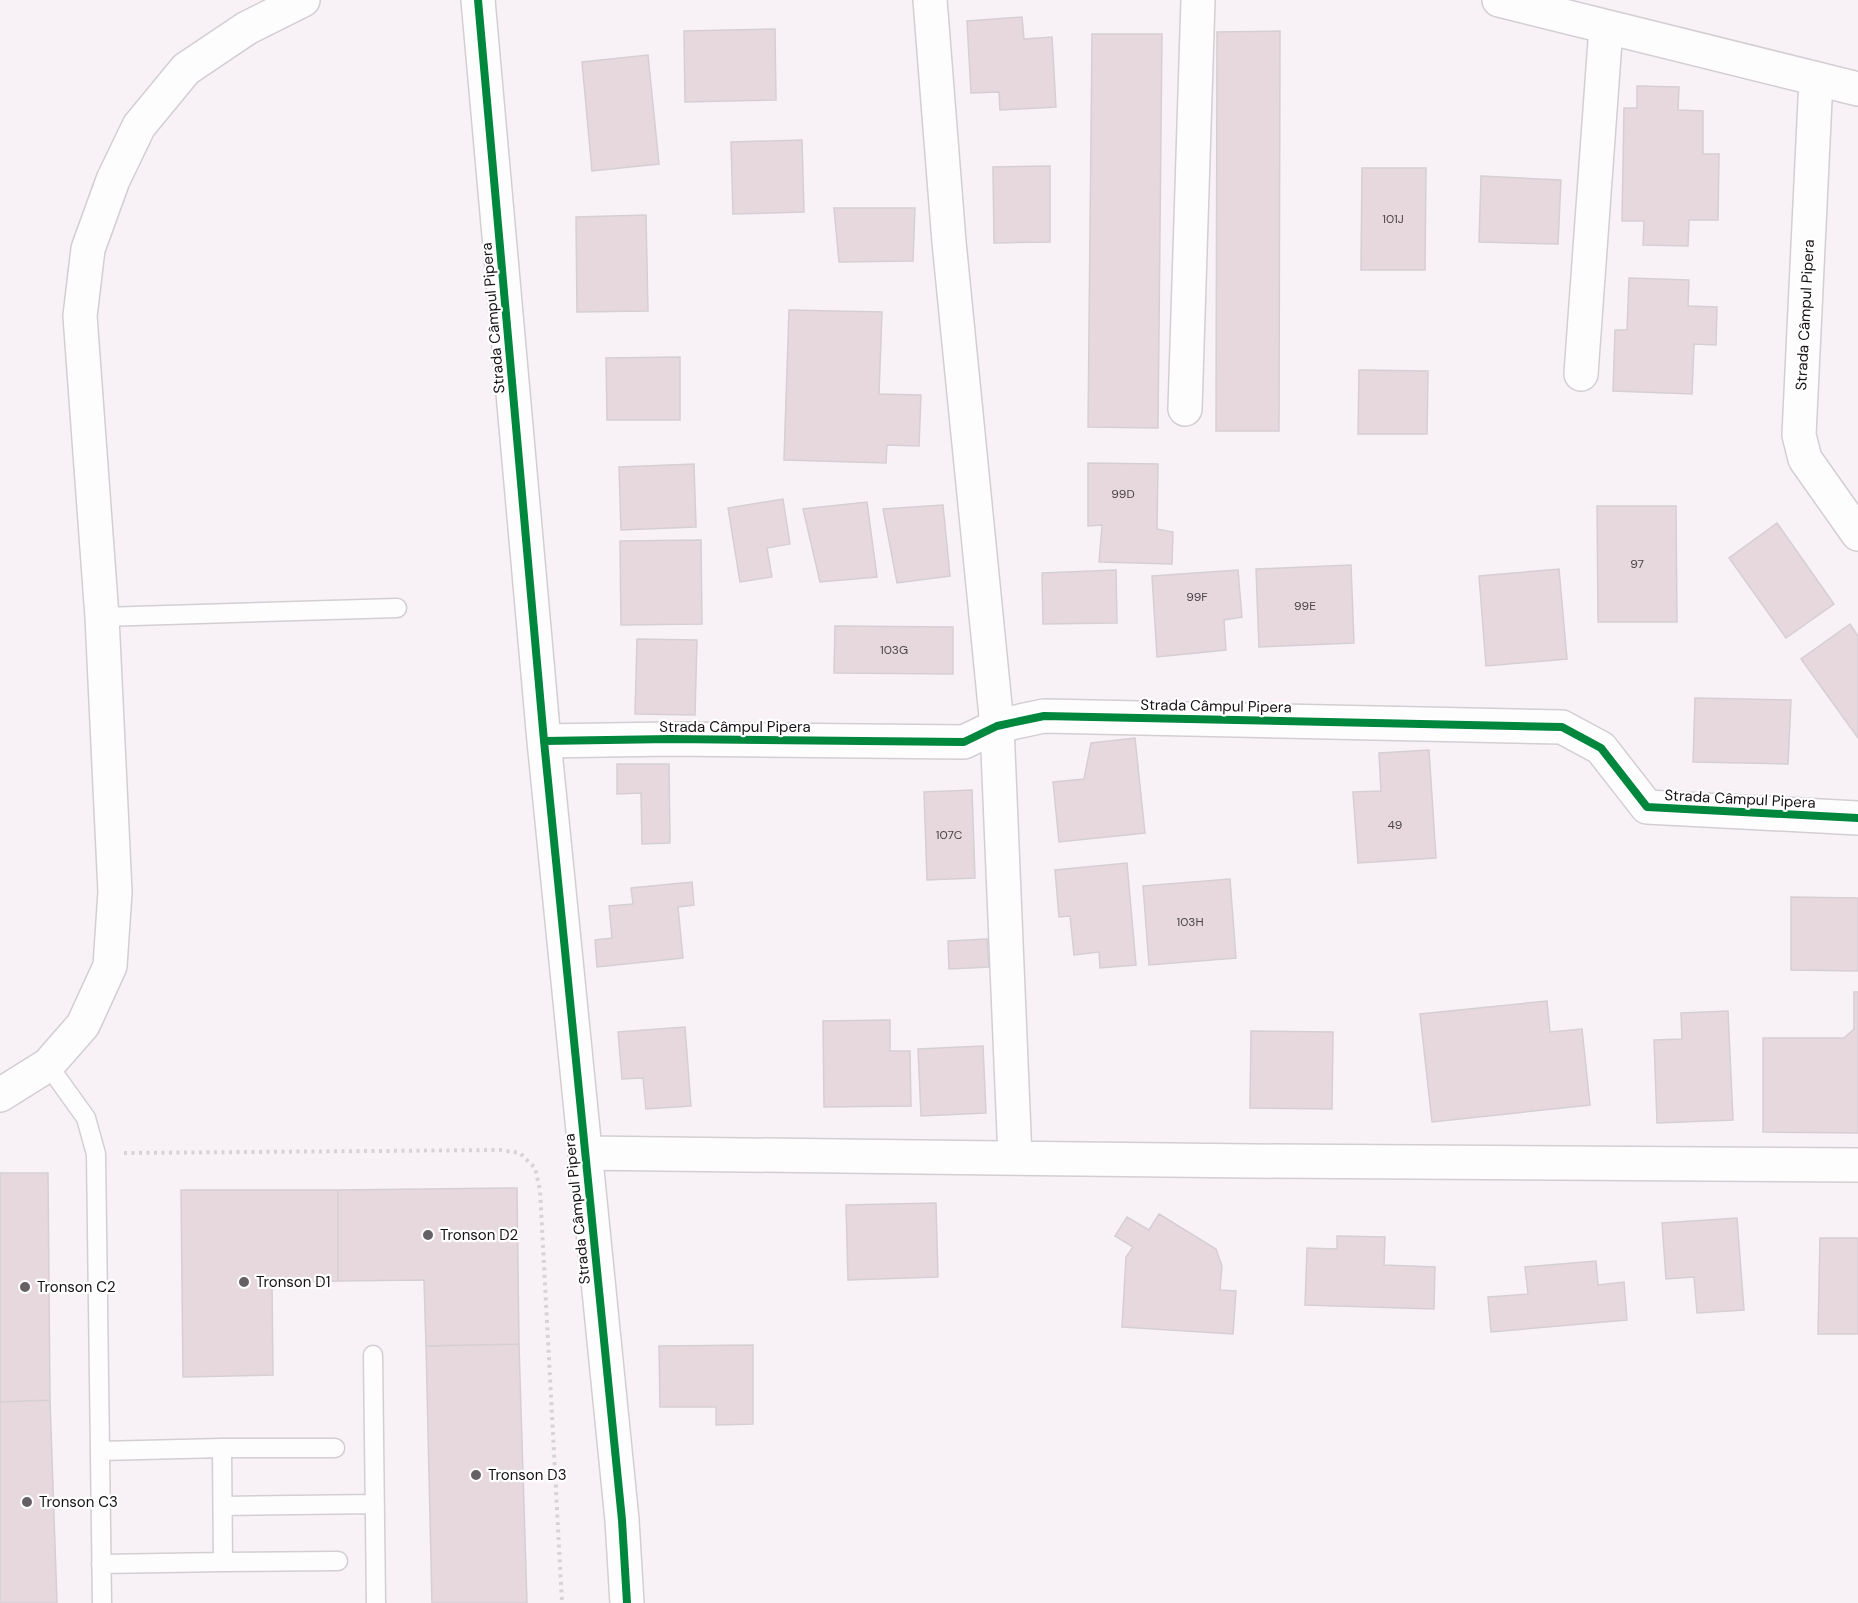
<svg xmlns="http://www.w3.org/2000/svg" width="1858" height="1603" viewBox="0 0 1858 1603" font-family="'DM Sans',sans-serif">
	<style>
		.building { fill: #e7d8de; stroke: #d5cfd3; stroke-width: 1.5 }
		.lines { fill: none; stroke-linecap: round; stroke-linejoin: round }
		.service-casing { stroke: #d3ced2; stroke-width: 21 }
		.minor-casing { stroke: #d3ced2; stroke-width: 36 }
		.path { stroke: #d5d3d5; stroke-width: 4; stroke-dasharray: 3 4.5; stroke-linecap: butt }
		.service { stroke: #fefdfe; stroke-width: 18 }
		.minor { stroke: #fefdfe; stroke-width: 33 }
		.cycleway-casing { stroke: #fff; stroke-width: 11 }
		.cycleway { stroke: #00873e; stroke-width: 8 }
		.poi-dot { fill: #656064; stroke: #fff; stroke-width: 2 }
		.labels { text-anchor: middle; stroke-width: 4.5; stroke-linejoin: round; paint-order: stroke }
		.number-label { font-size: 12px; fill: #4b4448 }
		.street-label { font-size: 15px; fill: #161215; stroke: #fff }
		.poi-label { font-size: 15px; fill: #161215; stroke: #fff; text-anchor: start }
	</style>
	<rect width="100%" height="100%" fill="#f8f2f7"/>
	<path class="building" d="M1022,17L1024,39L1052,37L1056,107L1000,110L999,92L971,93L967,21Z
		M775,29L776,100L685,102L684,31Z
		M1280,31L1279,431H1216L1217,32Z
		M1092,34H1162L1158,428L1088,427Z
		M648,55L659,164L592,171L582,62Z
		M1637,86L1679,87L1678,110L1703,111V154H1719L1718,220H1689L1688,246L1643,245L1644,221H1622L1624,108H1637Z
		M802,140L804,212L733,214L731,142Z
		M1050,166V242L994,243L993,167Z
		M1362,168H1426L1425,270H1361Z
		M1481,176L1561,180L1558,244L1479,242Z
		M834,208H915L913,261L839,262Z
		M646,215L648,311L577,312L576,217Z
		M1629,278L1689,280L1688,306L1717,307L1716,345L1694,344L1692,394L1613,391L1615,330H1627Z
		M789,310L882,312L879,394L921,395L919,446L887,445L886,463L784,460Z
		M680,357V420H607L606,358Z
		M1359,370L1428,371L1427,434H1358Z
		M1088,463L1158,464L1157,529L1173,532L1172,564L1099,562L1102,525L1088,526Z
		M694,464L696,527L621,530L619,467Z
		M783,499L790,544L767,548L772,577L740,582L728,508Z
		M867,502L877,577L820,582L803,509Z
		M943,505L950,576L897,583L883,509Z
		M1597,506H1676L1677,622H1598Z
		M1777,523L1834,604L1786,638L1729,558Z
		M701,540L702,624L621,625L620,541Z
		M1351,565L1354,643L1259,647L1256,569Z
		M1559,569L1567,659L1486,666L1479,576Z
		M1116,570L1117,623L1043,624L1042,573Z
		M1238,570L1242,617L1224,620L1226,650L1157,657L1152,576Z
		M1850,624L1858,636V738L1801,659Z
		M835,626L953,627V674L834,673Z
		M637,639L697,640L695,715L635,714Z
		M1695,698L1791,700L1788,764L1693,762Z
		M1135,738L1145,833L1059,842L1053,782L1084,779L1091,743Z
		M1429,750L1436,858L1358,863L1353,792L1381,791L1379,753Z
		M617,764H669L670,843L642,844L641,793L617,794Z
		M972,790L975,878L927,880L924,792Z
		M1127,863L1136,965L1100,968L1099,952L1074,955L1070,916L1059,917L1055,870Z
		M1230,879L1236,958L1149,965L1143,886Z
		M692,882L694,905L678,907L683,958L597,967L595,940L612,938L609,906L633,904L631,888Z
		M1791,897L1858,898V971L1791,970Z
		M987,939L989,967L949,969L948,941Z
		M1854,992H1858V1133L1763,1132V1038H1844L1854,1029Z
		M1547,1001L1550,1032L1582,1029L1590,1105L1432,1122L1420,1014Z
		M1728,1011L1733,1120L1657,1123L1654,1040L1682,1039L1681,1013Z
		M890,1020V1051H910L911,1106L824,1107L823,1021Z
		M685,1027L691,1106L646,1109L643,1078L622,1079L618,1032Z
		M1251,1031L1333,1032L1332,1109L1250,1108Z
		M983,1046L986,1113L921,1116L918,1049Z
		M0,1173H48L50,1400L0,1402Z
		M517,1188L519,1344L426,1346L424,1280L338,1281V1190Z
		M181,1190H338V1281L272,1283L273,1375L183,1377Z
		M936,1203L938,1277L848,1280L846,1205Z
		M1159,1214L1216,1249L1222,1266L1220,1290L1236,1291L1233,1334L1122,1327L1126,1257L1133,1247L1115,1236L1127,1217L1149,1230Z
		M1737,1218L1744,1310L1697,1313L1694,1277L1666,1279L1662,1223Z
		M1337,1236L1385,1237L1384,1265L1435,1267L1434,1309L1305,1305L1307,1248L1337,1249Z
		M1820,1238H1858V1334H1818Z
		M1596,1261L1598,1285L1624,1282L1627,1320L1491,1332L1488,1297L1528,1294L1525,1267Z
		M519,1344L527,1603H432L426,1346Z
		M753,1345V1424L716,1425V1407H660L659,1346Z
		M50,1400L57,1603H0V1402Z"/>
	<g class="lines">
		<g class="service-casing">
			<path id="service" d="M102,617L397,608
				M48,1065L86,1118L96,1154L102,1603
				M373,1355L376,1603
				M222,1448H335
				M100,1451L222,1448L223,1562L101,1564
				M223,1506L375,1504
				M223,1562L338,1561"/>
		</g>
		<g class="minor-casing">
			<path id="minor" d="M478,0L544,741L622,1520L627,1603
				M930,0L949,242L997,726L1015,1158
				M1499,0L1858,89
				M1816,79L1799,435L1805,459L1858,534
				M1581,374L1606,27
				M1185,409L1198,0
				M544,741L670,739L964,742L997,726L1044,716L1562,727L1601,748L1647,807L1858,818
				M0,1095L48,1065L83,1025L110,966L115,892L102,617L80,316L88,249L113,180L139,126L186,69L247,28L303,0
				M585,1153L1253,1161L1858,1165"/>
		</g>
		<path class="path" d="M124,1153L500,1150L520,1153L535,1168L540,1190L562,1603"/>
		<use href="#service" class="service"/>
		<use href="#minor" class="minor"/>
		<g class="cycleway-casing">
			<path id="cycleway" d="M478,0L544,741L622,1520L627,1603
				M544,741L670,739L964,742L997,726L1044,716L1562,727L1601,748L1647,807L1858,818"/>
		</g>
		<use href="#cycleway" class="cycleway"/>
	</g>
	<g class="poi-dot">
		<circle cx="428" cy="1235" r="6"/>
		<circle cx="244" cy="1282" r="6"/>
		<circle cx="25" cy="1287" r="6"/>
		<circle cx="476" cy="1475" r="6"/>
		<circle cx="27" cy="1502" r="6"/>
	</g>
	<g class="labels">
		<g class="number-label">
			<text x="1393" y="223">101J</text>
			<text x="1123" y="498">99D</text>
			<text x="1637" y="568">97</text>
			<text x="1197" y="601">99F</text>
			<text x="1305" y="610">99E</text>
			<text x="894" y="654">103G</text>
			<text x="1395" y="829">49</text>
			<text x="949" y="839">107C</text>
			<text x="1190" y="926">103H</text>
		</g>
		<g class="street-label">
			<text transform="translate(1805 315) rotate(-87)" y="5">Strada Câmpul Pipera</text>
			<text transform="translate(493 318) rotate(-95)" y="5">Strada Câmpul Pipera</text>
			<text transform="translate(1216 706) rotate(1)" y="5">Strada Câmpul Pipera</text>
			<text x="735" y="732">Strada Câmpul Pipera</text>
			<text transform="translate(1740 799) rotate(3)" y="5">Strada Câmpul Pipera</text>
			<text transform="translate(577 1209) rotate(-96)" y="5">Strada Câmpul Pipera</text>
		</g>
		<g class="poi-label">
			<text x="440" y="1240">Tronson D2</text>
			<text x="256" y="1287">Tronson D1</text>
			<text x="37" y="1292">Tronson C2</text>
			<text x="488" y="1480">Tronson D3</text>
			<text x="39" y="1507">Tronson C3</text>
		</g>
	</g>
</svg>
